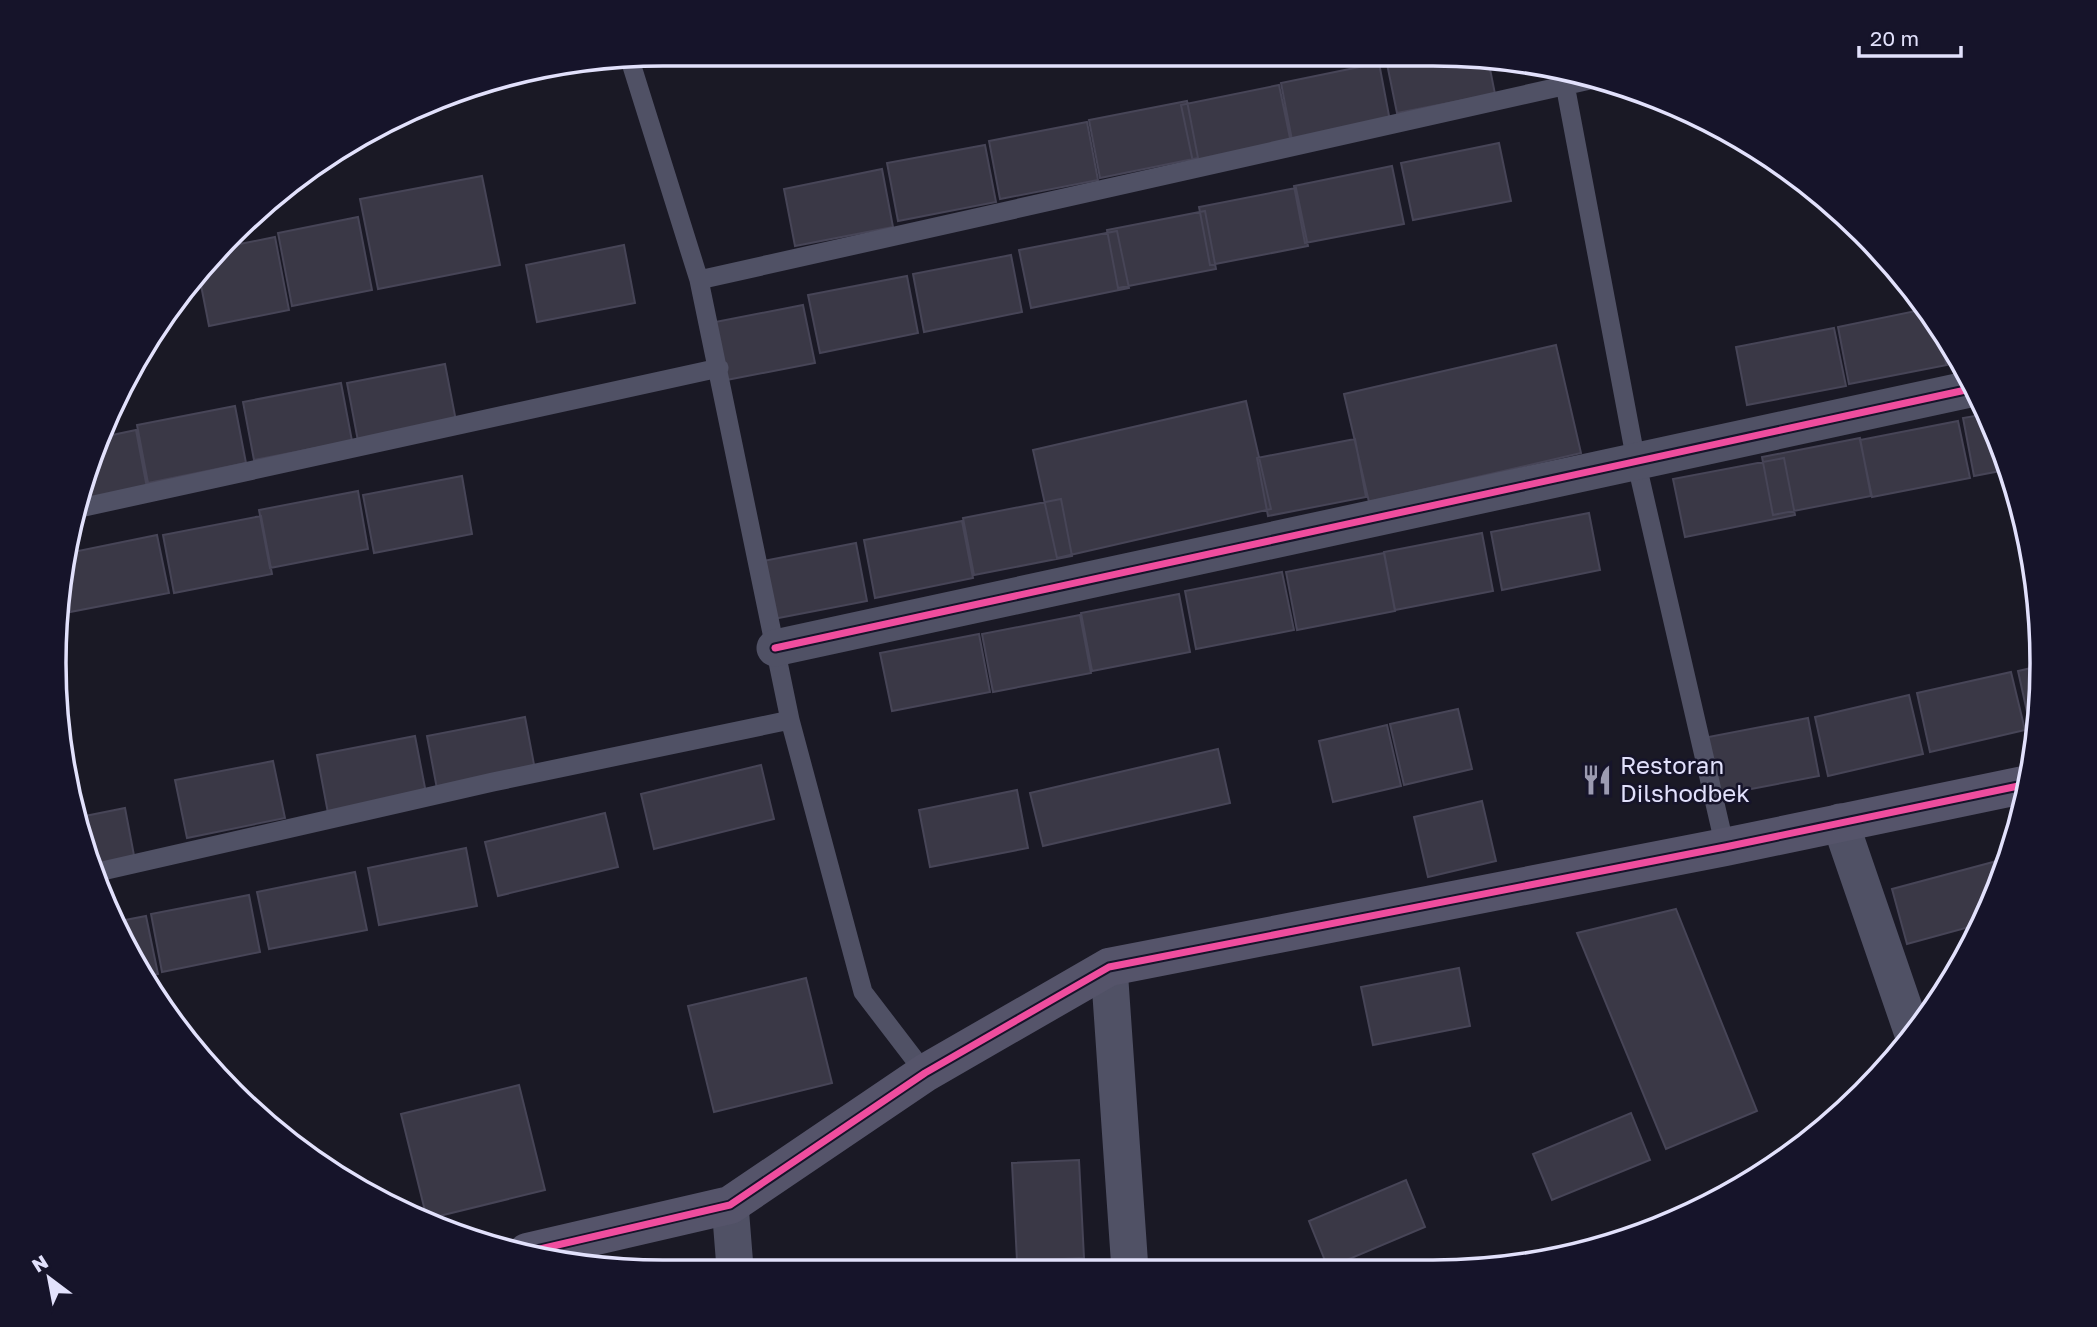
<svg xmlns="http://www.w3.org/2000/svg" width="2097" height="1327" viewBox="0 0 2097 1327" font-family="'Golos Text',sans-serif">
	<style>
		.building { fill: #3a3846; stroke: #474557; stroke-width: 2 }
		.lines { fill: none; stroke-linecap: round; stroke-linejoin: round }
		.lane { stroke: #505165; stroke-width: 19 }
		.street { stroke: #505165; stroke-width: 37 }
		.secondary { stroke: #55546a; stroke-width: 38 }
		.cycleway-casing { stroke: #16142a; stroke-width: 11 }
		.cycleway { stroke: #ef4d9e; stroke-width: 7 }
		.labels { text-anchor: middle; stroke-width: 5; stroke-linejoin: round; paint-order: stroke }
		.poi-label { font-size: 24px; fill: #e2e1fc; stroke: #16142a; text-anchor: start }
		.rim { fill: none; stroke: #e2e1fc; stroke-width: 3.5 }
	</style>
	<rect width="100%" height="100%" fill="#1a1925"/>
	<path class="building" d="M1386,59H1488L1495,94L1397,113Z
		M1379,63L1390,121L1292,140L1281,83Z
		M1279,85L1291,143L1193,162L1181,105Z
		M1187,101L1198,158L1100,178L1089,120Z
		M1087,122L1098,180L1000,199L989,141Z
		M1499,143L1511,201L1413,220L1401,163Z
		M985,145L996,202L898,221L887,163Z
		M1392,166L1404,224L1305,243L1294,186Z
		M882,169L893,227L795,246L784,189Z
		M482,176L500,265L378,289L360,199Z
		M1296,188L1308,246L1210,265L1199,207Z
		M1205,211L1216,269L1118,288L1107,230Z
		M358,217L372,290L292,306L278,233Z
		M1117,231L1129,288L1031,308L1019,250Z
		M275,237L289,310L209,326L199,275L230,246Z
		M624,245L635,303L537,322L526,265Z
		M1011,255L1022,312L924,332L913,274Z
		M907,276L918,333L820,353L808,295Z
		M803,305L815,363L716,382L705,324Z
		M1925,309L1940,330L1947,365L1849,384L1838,327Z
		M1834,328L1846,386L1747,405L1736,347Z
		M1939,328L1961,359L1962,361L1946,364Z
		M1556,345L1581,453L1369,502L1344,394Z
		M445,364L456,421L358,441L347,383Z
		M341,383L352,441L254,460L243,402Z
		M1246,401L1271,509L1057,558L1033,450Z
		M235,406L246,463L148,483L137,425Z
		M1986,414L2011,469L1974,476L1963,418Z
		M1958,421L1970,478L1872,497L1860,440Z
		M136,430L147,488L81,501L87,467L103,437Z
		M1860,438L1871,496L1773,515L1762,457Z
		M1355,439L1366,497L1268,516L1257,458Z
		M1784,458L1795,515L1685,537L1673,479Z
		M462,476L472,534L374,553L363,495Z
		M358,491L368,549L270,568L259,510Z
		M1061,499L1072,556L974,575L963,518Z
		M1589,513L1600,570L1502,590L1491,532Z
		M261,516L272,574L174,593L163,535Z
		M962,521L973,578L875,598L864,540Z
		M1482,533L1493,591L1395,610L1384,552Z
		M157,535L169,593L70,612L66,591L73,552Z
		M856,543L867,601L768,620L758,562Z
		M1384,553L1395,611L1297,630L1286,572Z
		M1282,572L1294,630L1196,649L1185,591Z
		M1179,594L1190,652L1092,671L1081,613Z
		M1080,615L1091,673L993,692L982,634Z
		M979,634L990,692L892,711L880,653Z
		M2040,666L2041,704L2037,729L2031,730L2018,671Z
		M2011,672L2025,730L1930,752L1917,693Z
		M1909,695L1923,754L1828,776L1815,717Z
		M1458,709L1472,769L1404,785L1390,724Z
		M525,717L536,775L438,794L427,736Z
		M1808,718L1819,776L1709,797L1698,739Z
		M1387,725L1401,786L1333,802L1319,741Z
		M415,736L426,793L328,813L317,755Z
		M1218,749L1230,803L1043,846L1030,793Z
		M273,761L285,818L187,838L175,780Z
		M761,765L774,819L654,849L641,794Z
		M1017,790L1028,848L930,867L919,810Z
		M1482,801L1496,861L1428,877L1414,817Z
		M125,808L136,866L99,873L75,818Z
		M605,813L618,867L498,896L485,842Z
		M466,848L477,906L379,925L368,868Z
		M2008,858L1984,923L1907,944L1892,889Z
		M355,872L367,930L269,949L257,892Z
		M249,895L260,952L162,972L151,914Z
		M1676,909L1757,1111L1666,1149L1577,933Z
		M146,916L158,974L145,976L120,921Z
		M1459,968L1470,1026L1373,1045L1361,987Z
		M806,978L832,1083L714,1112L688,1006Z
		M519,1085L545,1190L427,1219L401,1114Z
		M1631,1113L1650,1160L1552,1200L1533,1154Z
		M1079,1160L1084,1258L1017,1261L1012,1163Z
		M1406,1180L1425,1227L1328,1268L1309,1221Z"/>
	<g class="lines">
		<path class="lane" d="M630,60L699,280L790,720L863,992L925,1073
			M1563,74L1636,461L1725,847
			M699,280L1590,80
			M80,508L719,368
			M98,872L493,782L790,720"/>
		<path class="street" d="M775,648L1975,388
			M1840,822L1914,1037
			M1109,967L1130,1270
			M730,1205L735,1268"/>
		<path class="secondary" d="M527,1252L730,1205L925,1073L1109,967L1725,847L2028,784"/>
		<g class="cycleway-casing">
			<path id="cycleway" d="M775,648L1975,388
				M527,1252L730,1205L925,1073L1109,967L1725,847L2028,784"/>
		</g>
		<use href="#cycleway" class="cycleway"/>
	</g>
	<defs>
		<g id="restaurant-bare" transform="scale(2.415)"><path d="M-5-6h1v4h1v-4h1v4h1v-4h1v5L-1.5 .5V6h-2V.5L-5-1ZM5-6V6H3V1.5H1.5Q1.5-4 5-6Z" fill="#9c9bb1" stroke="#16142a" stroke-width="2.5" paint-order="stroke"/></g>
	</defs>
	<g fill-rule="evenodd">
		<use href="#restaurant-bare" x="1597" y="780"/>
	</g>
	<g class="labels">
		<g class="poi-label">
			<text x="1620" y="774">Restoran<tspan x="1620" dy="28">Dilshodbek</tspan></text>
		</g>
	</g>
	<path d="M0 0H2097V1327H0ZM663 66H1433A597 597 0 0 1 2030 663V663A597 597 0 0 1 1433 1260H663A597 597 0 0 1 66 663V663A597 597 0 0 1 663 66Z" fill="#16142a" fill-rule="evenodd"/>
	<path class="rim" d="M663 66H1433A597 597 0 0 1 2030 663V663A597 597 0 0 1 1433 1260H663A597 597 0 0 1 66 663V663A597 597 0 0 1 663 66Z"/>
	<g transform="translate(49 1278) rotate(328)" stroke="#16142a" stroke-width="5" paint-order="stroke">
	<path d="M0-5L12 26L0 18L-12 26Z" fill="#e2e1fc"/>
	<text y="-10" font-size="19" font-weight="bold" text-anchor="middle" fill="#e2e1fc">N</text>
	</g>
	<path d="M1859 46v10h102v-10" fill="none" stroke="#e2e1fc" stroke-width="3.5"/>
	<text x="1870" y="46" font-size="21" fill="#e2e1fc" stroke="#16142a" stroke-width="5" paint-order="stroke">20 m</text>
</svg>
